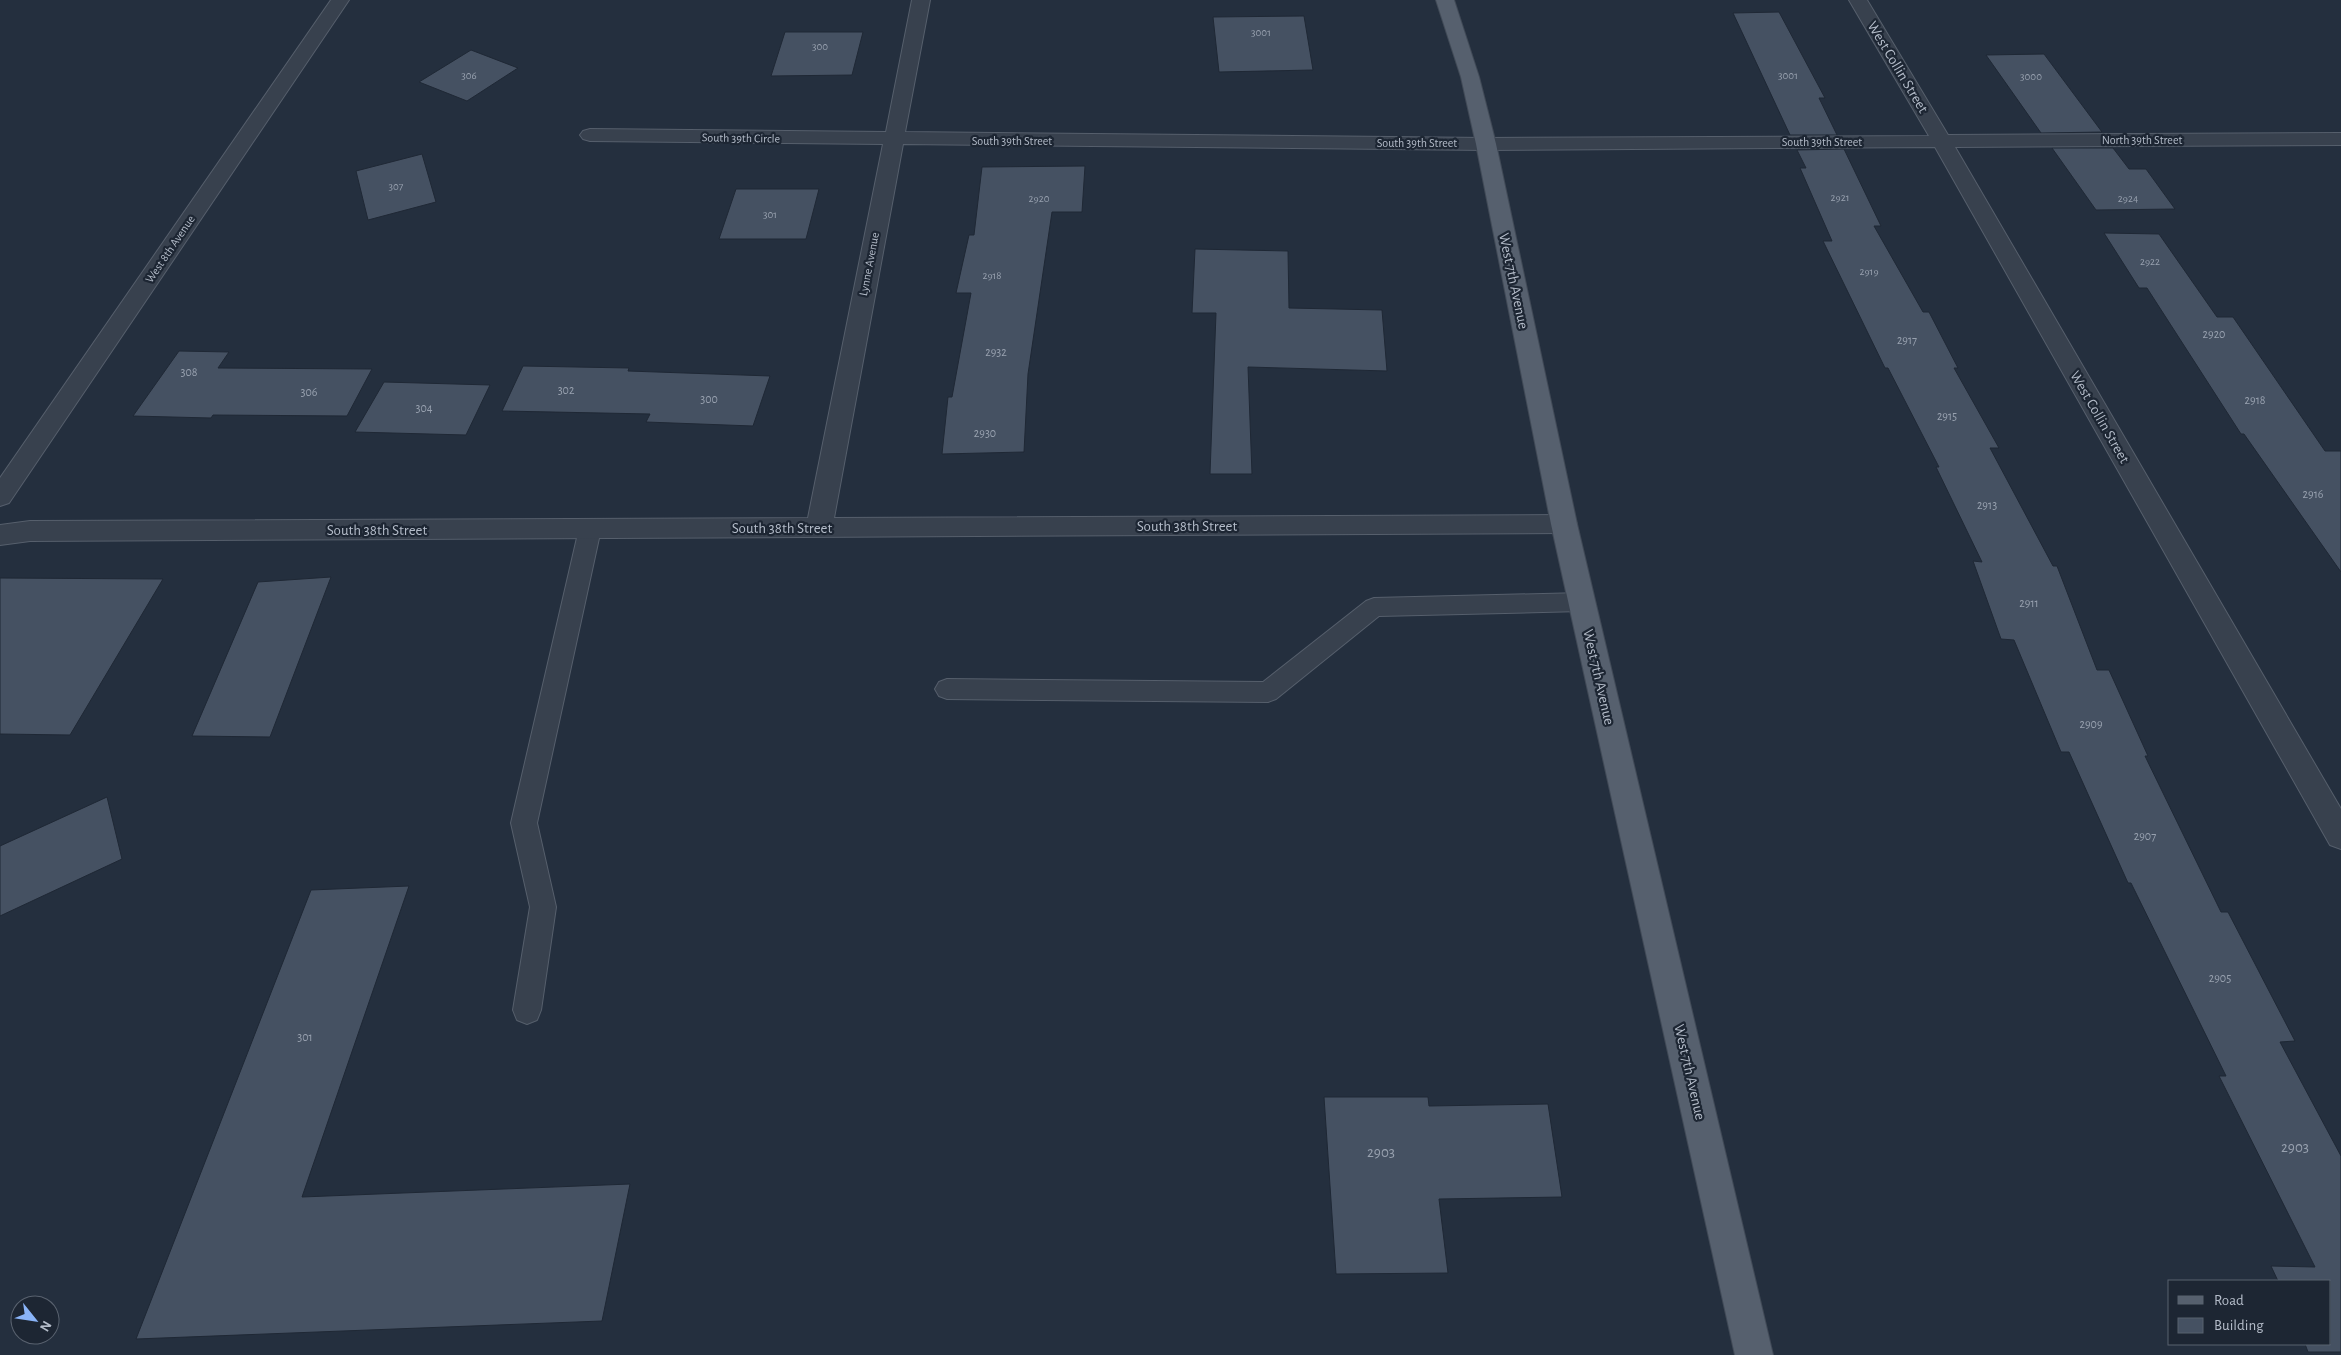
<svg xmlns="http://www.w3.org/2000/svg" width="2341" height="1355" viewBox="0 0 2341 1355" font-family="'Alegreya Sans',sans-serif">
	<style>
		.building { fill: #455162; stroke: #1f2835 }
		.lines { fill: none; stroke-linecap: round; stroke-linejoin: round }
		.service-casing { stroke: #565f6c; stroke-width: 2 }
		.minor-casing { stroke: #565f6c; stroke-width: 2 }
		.primary-casing { stroke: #414a57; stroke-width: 2 }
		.service { fill: #38414e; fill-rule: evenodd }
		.minor { fill: #38414e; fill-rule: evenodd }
		.primary { fill: #56606e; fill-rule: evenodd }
		.labels { text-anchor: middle; stroke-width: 4.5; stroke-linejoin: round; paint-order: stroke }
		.far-number-label { font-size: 11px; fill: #98a1af }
		.far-street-label { font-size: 12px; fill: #b4bcc9; stroke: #1d2633 }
		.number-label { font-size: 12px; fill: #98a1af }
		.street-label { font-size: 15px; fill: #b4bcc9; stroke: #1d2633 }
		.near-number-label { font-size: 15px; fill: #98a1af }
	</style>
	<rect width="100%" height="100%" fill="#242f3e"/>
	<path class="building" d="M1779,12L1825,98H1819L1837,135H1790L1733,13Z
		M1304,16L1313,70L1219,72L1213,17Z
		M785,32H863L852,75L771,76Z
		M471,50L518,68L467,101L419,82Z
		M2044,54L2102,132L2041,133L1986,55Z
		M2052,148H2113L2129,169H2146L2175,209L2096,210Z
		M1844,149L1881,226H1874L1923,312H1929L1958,368H1954L1999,448H1990L2053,566H2057L2097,670H2109L2148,756H2145L2221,912H2228L2295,1041L2280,1042L2341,1156V1352H2308L2305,1344H2330V1281H2278L2271,1266L2315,1267L2219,1076H2226L2131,883H2128L2069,752H2061L2014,640L2001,639L1973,561L1982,562L1936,467H1939L1888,368H1885L1823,241H1832L1800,168H1806L1797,150Z
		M422,154L436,202L368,220L356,171Z
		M1085,166L1082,212H1052L1028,374L1024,452L942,454L948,397H952L971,293H956L969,235H974L982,167Z
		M736,189H819L806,239H719Z
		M2104,233L2159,234L2217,317H2233L2325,451H2341V572L2244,434H2241L2147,288H2139Z
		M1195,249L1288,251L1289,308L1382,310L1387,371L1248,367L1252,474H1210L1216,313H1192Z
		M179,351L229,352L218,368L372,369L347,416L213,415L211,418L133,416Z
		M523,366L629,368L628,371L770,376L753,426L646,422L650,414L502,411Z
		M384,382L490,385L466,435L355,432Z
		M331,577L270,737L192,736L258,582Z
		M0,578L163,579L70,735L0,734Z
		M107,797L122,859L0,916V846Z
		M409,886L302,1197L630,1184L602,1321L136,1339L311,890Z
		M1324,1097H1428L1429,1106L1548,1104L1562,1197L1439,1199L1448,1273L1336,1274Z"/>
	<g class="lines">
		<g class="service-casing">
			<path id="service" d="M590,521L598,523L601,529L537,823L556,907L541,1010L537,1020L527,1024L517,1020L513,1010L530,907L511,823L579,529L582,523Z
				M1582,593L1590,596L1593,602L1590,608L1582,611L1379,616L1276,699L1268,702L947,699L939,696L935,689L939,682L947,679L1263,682L1366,601L1374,598Z"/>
		</g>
		<g class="minor-casing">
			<path id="minor" d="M331,0H349L9,503L0,506V478Z
				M912,0H930L905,132L1486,138L1929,136L1849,0H1867L1948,135L2341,133V145L1955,147L2341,809V849L2330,845L1935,147L1486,150L903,144L834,518L1564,515L1573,517L1577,524L1573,531L1564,533L30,541L0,545V525L30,521L808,518L883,144L590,141L583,139L580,135L583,131L590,129L886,132Z"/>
		</g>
		<g class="primary-casing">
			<path id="primary" d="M1436,0H1454L1479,77L1496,144L1577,524L1773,1355H1735L1551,524L1476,144L1461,77Z"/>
		</g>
		<use href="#service" class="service"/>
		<use href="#minor" class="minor"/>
		<use href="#primary" class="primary"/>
	</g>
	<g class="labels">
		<g class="far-number-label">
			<text x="1261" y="36">3001</text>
			<text x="820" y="50">300</text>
			<text x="469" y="79">306</text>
			<text x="1788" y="79">3001</text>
			<text x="2031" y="80">3000</text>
			<text x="396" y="190">307</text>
			<text x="1840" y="201">2921</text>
			<text x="1039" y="202">2920</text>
			<text x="2128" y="202">2924</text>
			<text x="770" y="218">301</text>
			<text x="2150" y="265">2922</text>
			<text x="1869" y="275">2919</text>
			<text x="992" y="279">2918</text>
		</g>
		<g class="far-street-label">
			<text transform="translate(741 138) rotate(1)" y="4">South 39th Circle</text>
			<text x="2142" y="144">North 39th Street</text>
			<text x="1012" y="145">South 39th Street</text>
			<text x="1822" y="146">South 39th Street</text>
			<text x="1417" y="147">South 39th Street</text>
			<text transform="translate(170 249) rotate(-56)" y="4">West 8th Avenue</text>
			<text transform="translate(869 264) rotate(-79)" y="4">Lynne Avenue</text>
		</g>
		<g class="number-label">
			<text x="2214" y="338">2920</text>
			<text x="1907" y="344">2917</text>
			<text x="996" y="356">2932</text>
			<text x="189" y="376">308</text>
			<text x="566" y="394">302</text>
			<text x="309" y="396">306</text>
			<text x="709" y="403">300</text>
			<text x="2255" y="404">2918</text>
			<text x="424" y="412">304</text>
			<text x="1947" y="420">2915</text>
			<text x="985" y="437">2930</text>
			<text x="2313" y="498">2916</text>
			<text x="1987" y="509">2913</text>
			<text x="2029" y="607">2911</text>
			<text x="2091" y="728">2909</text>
			<text x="2145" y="840">2907</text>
			<text x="2220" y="982">2905</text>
			<text x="305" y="1041">301</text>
		</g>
		<g class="street-label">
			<text transform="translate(1898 67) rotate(59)" y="5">West Collin Street</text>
			<text transform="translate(1514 281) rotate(78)" y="5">West 7th Avenue</text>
			<text transform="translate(2100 417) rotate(60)" y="5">West Collin Street</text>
			<text x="1187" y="531">South 38th Street</text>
			<text x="782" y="533">South 38th Street</text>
			<text x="377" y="535">South 38th Street</text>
			<text transform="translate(1599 677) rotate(77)" y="5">West 7th Avenue</text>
			<text transform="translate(1690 1072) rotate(77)" y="5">West 7th Avenue</text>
		</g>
		<g class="near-number-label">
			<text x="2295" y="1152">2903</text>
			<text x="1381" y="1157">2903</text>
		</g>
	</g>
	<rect x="2168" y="1280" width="162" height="65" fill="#1d2633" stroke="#59626f"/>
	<rect x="2178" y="1296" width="25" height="8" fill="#56606e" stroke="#59626f"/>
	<text x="2214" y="1305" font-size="15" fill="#b4bcc9">Road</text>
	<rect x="2178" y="1318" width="25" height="15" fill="#455162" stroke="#59626f"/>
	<text x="2214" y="1330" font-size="15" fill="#b4bcc9">Building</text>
	<g transform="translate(35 1320) rotate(120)"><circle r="24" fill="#1d2633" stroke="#59626f"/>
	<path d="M0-4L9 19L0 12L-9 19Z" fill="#8ab4f8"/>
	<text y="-8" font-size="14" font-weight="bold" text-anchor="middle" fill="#b4bcc9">N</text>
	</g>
</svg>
